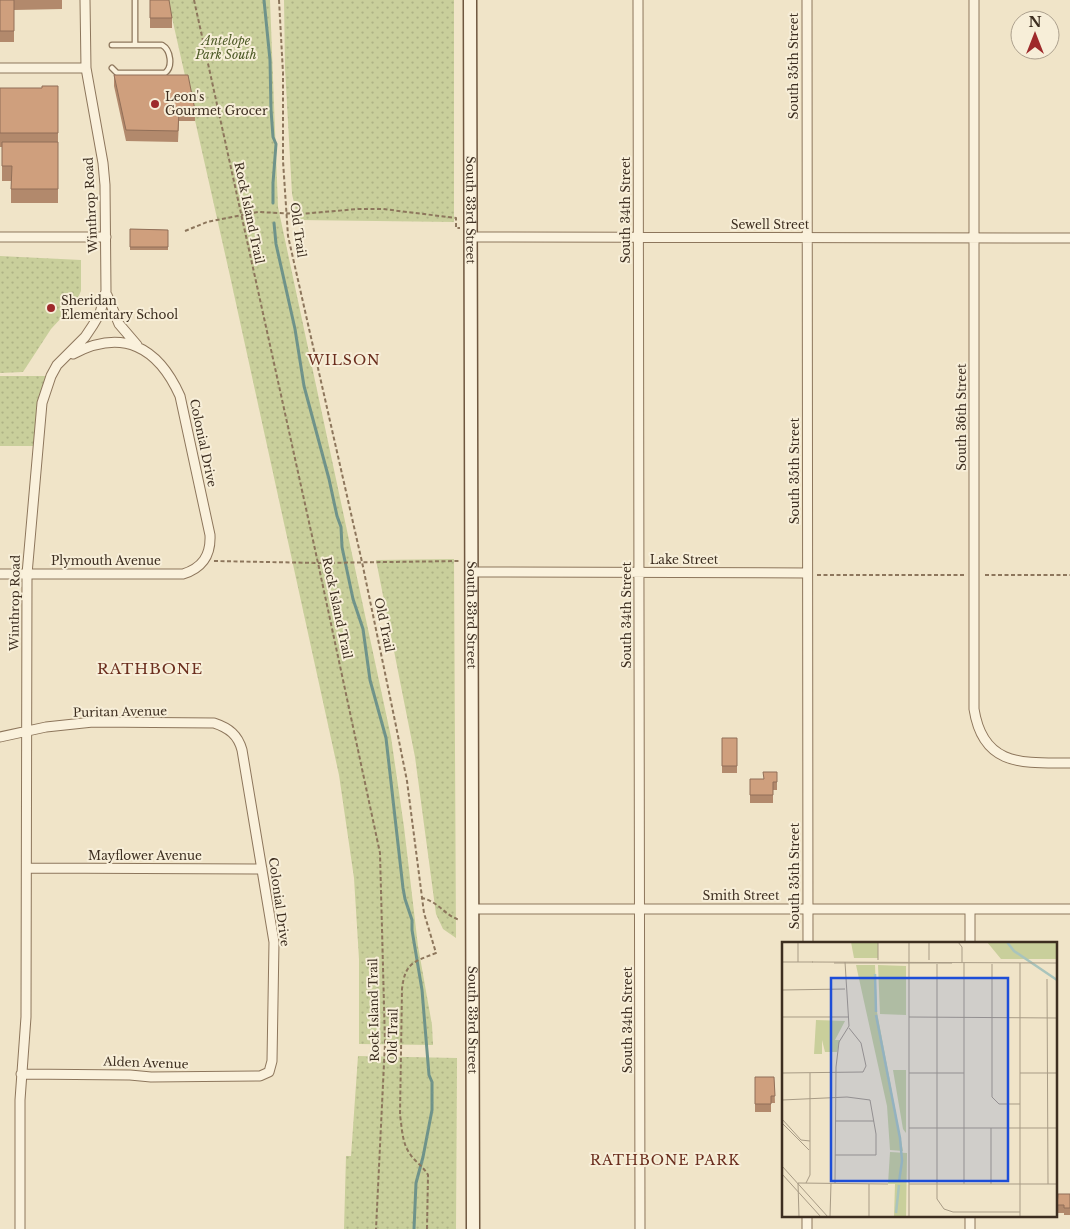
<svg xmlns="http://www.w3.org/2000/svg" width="1070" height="1229" viewBox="0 0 1070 1229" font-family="'Libre Baskerville',serif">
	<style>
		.park { fill: url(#park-dots) }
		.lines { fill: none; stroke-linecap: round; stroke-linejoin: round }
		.stream { stroke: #6f938a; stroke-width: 3 }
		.service-casing { stroke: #8d765c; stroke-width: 7 }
		.minor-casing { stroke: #8d765c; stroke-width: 11 }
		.secondary-casing { stroke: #6f573f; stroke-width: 15 }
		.path { stroke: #8d765c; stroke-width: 2; stroke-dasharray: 4 2.5; stroke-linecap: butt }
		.service { stroke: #faf1dc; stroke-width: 4.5 }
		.minor { stroke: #faf1dc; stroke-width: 9 }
		.secondary { stroke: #faf1dc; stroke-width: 12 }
		.wall { fill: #b2896c }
		.building { fill: #cf9f7d; stroke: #916f58 }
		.poi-dot { fill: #9e2a2b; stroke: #f7eed8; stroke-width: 2 }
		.labels { text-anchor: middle; stroke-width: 4; stroke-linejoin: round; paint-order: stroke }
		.park-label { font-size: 12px; font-style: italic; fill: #4d5a26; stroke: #f7eed8 }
		.street-label { font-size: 12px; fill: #3d2e20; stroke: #f7eed8 }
		.poi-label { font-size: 12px; fill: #3d2e20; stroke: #f7eed8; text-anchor: start }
		.neighbourhood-label { font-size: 14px; letter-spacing: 1px; fill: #6b2e1e; stroke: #f7eed8 }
		.quarter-label { font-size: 15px; letter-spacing: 1px; fill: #6b2e1e; stroke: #f7eed8 }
		.inset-river { fill: none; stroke: #a9c4bc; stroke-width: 2.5 }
		.inset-road { fill: none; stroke: #a89b85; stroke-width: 1 }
		.view { fill: #1d4ed8; fill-opacity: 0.15; stroke: #1d4ed8; stroke-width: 2.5 }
		.inset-edge { fill: none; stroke: #3d2e20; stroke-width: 2.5 }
	</style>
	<defs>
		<pattern id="park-dots" width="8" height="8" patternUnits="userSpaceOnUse" patternTransform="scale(1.25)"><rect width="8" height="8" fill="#c9cf9b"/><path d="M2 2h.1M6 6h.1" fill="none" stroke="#aeb285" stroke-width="1.8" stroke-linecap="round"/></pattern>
	</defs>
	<rect width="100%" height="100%" fill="#f0e4c8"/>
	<path class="park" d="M168,0H270L278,207L391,737L404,827L418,946L432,1025L433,1045L359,1044V959L354,878L339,775L230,276Z
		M284,0H454V222L298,220L292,194L285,68Z
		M0,256L81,260V291L76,302L51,329L23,372L0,373Z
		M0,376H51L38,446H0Z
		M454,559L456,938L443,929L436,914L415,757L376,560Z
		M358,1056L457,1058L456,1229H344L346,1156H351Z"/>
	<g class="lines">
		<path class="stream" d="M264,0L270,60L271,110L273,137L276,144L273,183V203
			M274,223L276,244L295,329L304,386L329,479L337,516L341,527L342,547L353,599L363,629L370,680L386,738L403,888L405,899L412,920V930L422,990L429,1075L432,1082V1110L423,1157L416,1183L414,1229"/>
		<g class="service-casing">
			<path id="service" d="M135,0V45
				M112,45H162C171,50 173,67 165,73H117L112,68"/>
		</g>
		<g class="minor-casing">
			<path id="minor" d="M638,0L640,1229
				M807,0L808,943
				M974,0V709C983,767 1023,763 1070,763
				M0,68H86
				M0,237H106
				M470,237L1070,238
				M107,295L119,324L137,345
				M472,572L807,573
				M0,574H183C202,568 211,556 210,535L180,396C158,347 123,328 73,354
				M0,737L46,727L93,722L214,723C229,728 238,735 242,750L274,942L272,1061L269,1072L260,1076L151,1077L130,1075L21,1074
				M28,868L262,869
				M472,909H1070
				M970,943V909
				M807,1215V1229
				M20,1229V1100L26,1017L27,574L42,403L51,376L57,365L85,337L93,325L100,313L106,291L105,185L103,163L86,68L85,0
				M970,1229V1215"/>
		</g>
		<g class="secondary-casing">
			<g id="secondary">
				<path id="s1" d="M470,0L473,1229"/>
			</g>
		</g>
		<path class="path" d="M194,0L318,563L380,853L385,1043L376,1229
			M279,0L283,73V161L288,236L362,562L396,726L407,781L424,913L436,953C413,962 405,963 402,989L400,1115C402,1128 402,1143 410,1154C415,1162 423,1166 428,1175L427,1229
			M185,231L207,222L258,212L300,214L358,209H383L456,218V228H460
			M214,561L318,563L459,561
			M817,575H965
			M985,575H1070
			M421,898C437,900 445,916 460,920"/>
		<use href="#service" class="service"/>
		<use href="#minor" class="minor"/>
		<use href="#secondary" class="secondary"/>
	</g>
	<path class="wall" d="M0,0H62V9L14,10V42H0Z
		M150,0L172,18V28H150Z
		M114,75L195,110V121H179L178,142L126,141L114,86Z
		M58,86V203H11V181H2V147H0V88H42Z
		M130,229L168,230V250H130Z
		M722,738H737V773H722Z
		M777,772V790H773V803H750V779H764Z
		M755,1077H774L775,1103H771V1112H755Z
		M1058,1194H1070V1215H1064V1213H1057Z"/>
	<path class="building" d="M0,0H14V31H0Z
		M150,0H169L172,18H150Z
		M114,75H188L195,110H179L178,131L126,130Z
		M42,86H58V133H0V88H42Z
		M2,142H58V189H11L12,166H2Z
		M130,229L168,230V247H130Z
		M722,738H737V766H722Z
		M763,772H777V782H773V795H750V779H764Z
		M755,1077H774L775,1096H771V1104H755Z
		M1058,1194H1070V1208H1064V1205H1057Z"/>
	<g class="poi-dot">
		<circle cx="155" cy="104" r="5"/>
		<circle cx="51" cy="308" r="5"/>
	</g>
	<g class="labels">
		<g class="park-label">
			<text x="226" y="45">Antelope<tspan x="226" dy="14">Park South</tspan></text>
		</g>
		<g class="street-label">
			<text transform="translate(794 66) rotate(-90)" y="4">South 35th Street</text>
			<text transform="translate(91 205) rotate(-93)" y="4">Winthrop Road</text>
			<text dy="4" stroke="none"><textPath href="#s1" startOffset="210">South 33rd Street</textPath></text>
			<text transform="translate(626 210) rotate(-90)" y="4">South 34th Street</text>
			<text transform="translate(249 213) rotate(78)" y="4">Rock Island Trail</text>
			<text x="770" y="229">Sewell Street</text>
			<text transform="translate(298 230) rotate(82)" y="4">Old Trail</text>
			<text transform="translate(962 417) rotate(-90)" y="4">South 36th Street</text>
			<text transform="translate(203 443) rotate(78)" y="4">Colonial Drive</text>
			<text transform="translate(795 471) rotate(-90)" y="4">South 35th Street</text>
			<text x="684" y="564">Lake Street</text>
			<text x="106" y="565">Plymouth Avenue</text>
			<text transform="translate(15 603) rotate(-89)" y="4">Winthrop Road</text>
			<text transform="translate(337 608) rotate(78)" y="4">Rock Island Trail</text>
			<text dy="4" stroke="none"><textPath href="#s1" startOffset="615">South 33rd Street</textPath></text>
			<text transform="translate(627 615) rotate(-90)" y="4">South 34th Street</text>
			<text transform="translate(384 625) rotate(78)" y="4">Old Trail</text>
			<text transform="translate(120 712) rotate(-1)" y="4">Puritan Avenue</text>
			<text x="145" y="860">Mayflower Avenue</text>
			<text transform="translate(795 876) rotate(-90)" y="4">South 35th Street</text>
			<text x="741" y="900">Smith Street</text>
			<text transform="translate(279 902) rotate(82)" y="4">Colonial Drive</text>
			<text transform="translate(374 1010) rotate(-91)" y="4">Rock Island Trail</text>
			<text dy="4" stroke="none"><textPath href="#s1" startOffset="1020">South 33rd Street</textPath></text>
			<text transform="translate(628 1020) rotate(-90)" y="4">South 34th Street</text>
			<text transform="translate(393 1036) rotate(-89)" y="4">Old Trail</text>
			<text transform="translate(146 1063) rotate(2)" y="4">Alden Avenue</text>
		</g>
		<g class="poi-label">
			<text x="165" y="101">Leon's<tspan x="165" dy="14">Gourmet Grocer</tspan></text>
			<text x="61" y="305">Sheridan<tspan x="61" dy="14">Elementary School</tspan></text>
		</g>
		<g class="neighbourhood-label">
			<text x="344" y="365">WILSON</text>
			<text x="665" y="1165">RATHBONE PARK</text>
		</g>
		<g class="quarter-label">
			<text x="150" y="674">RATHBONE</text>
		</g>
	</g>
	<g transform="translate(782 942)">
		<rect width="275" height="275" fill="#f0e4c8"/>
		<path d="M69,0H96V16H72ZM205,0H275V17H219ZM74,23H93L95,70L121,209L108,208L105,164ZM96,23L124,24V73L98,72ZM34,78L63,79L53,98H58L55,110H43L40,98V112H32ZM111,128H124V191L121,187ZM108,210L125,211L124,275H112L113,242H106Z" fill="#c9cf9b"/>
		<path class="inset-river" d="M225,0L232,9L275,38M93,32L94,70M94,73L118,196L120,219L117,240M114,271L117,243"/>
		<path class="inset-road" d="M16,0V20M96,0V18M176,0L180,5V20M147,18V0M127,19V0M127,19V275M0,20H31M30,20L275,21M52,21H170M182,21V242M155,22V257L162,267L171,270H238M210,22V155L217,162H238M265,37L266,242M0,48L63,47M0,75H67M127,75L275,76M0,131L81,130L84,124L79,101L67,86M127,131H182M238,131H275M0,158L65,155L88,158L94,192V213H53M0,177L19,198L28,199M54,179H92M0,181L27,208M127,186H275M0,224L46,275M0,232L39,275M24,241L28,233V131M53,241L54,125L57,100L67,84L63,20M127,242H275M209,242V186M17,275L16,241L106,242M48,275L49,241M87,275V242M238,275V21"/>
		<path class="view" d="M49,36H226V239H49Z"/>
		<rect width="275" height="275" class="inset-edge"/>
	</g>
	<g transform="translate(1035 35)"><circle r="24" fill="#f7eed8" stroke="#ada18e"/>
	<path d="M0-4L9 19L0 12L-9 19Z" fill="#9e2a2b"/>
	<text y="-8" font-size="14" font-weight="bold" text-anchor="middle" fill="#3d2e20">N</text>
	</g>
</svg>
